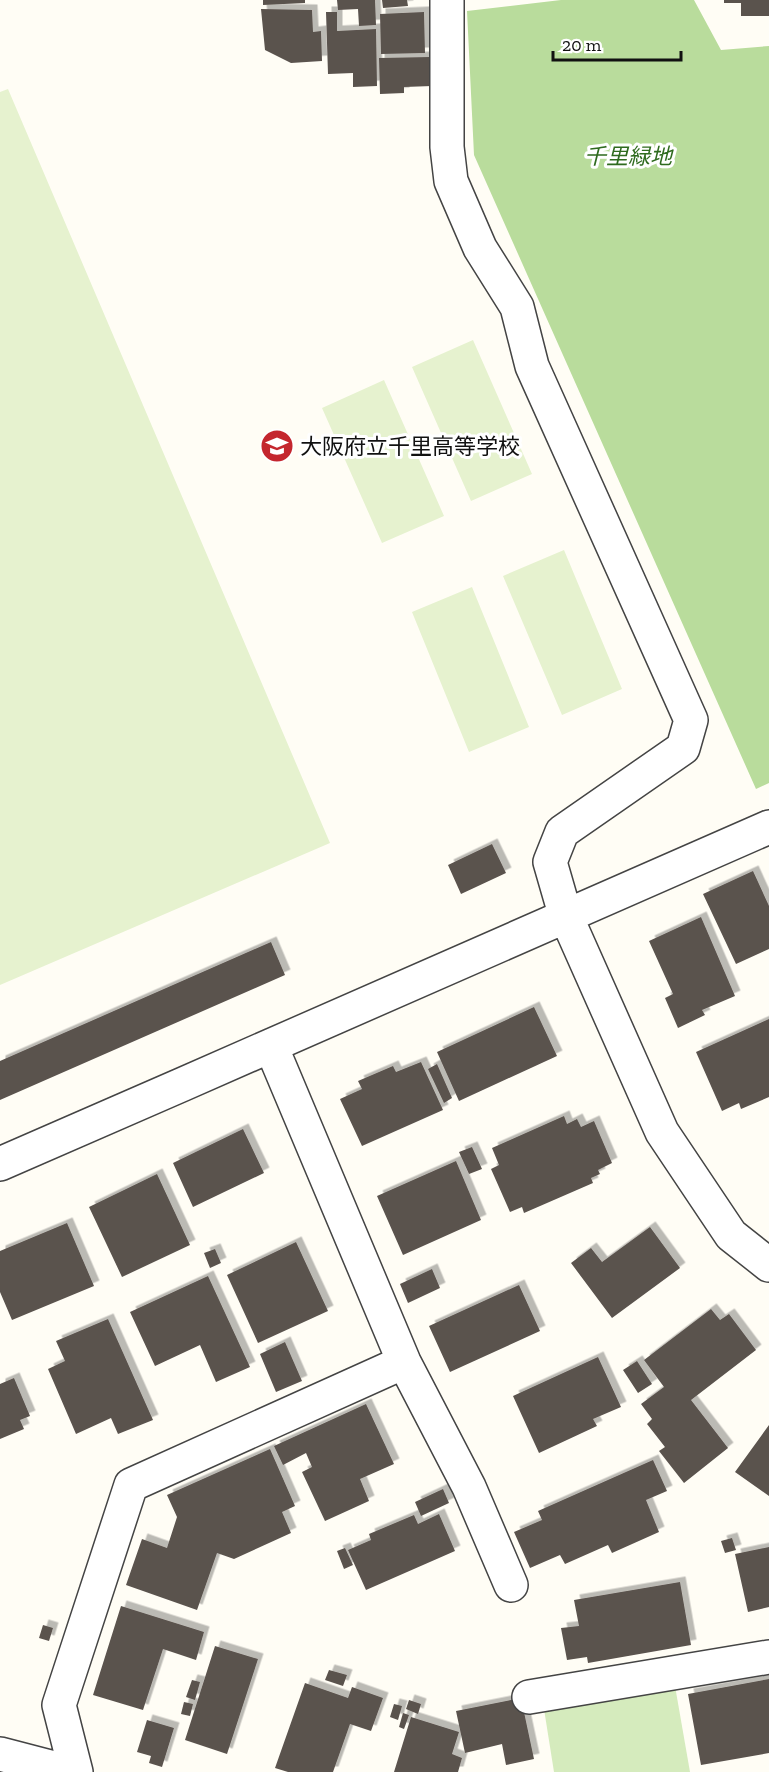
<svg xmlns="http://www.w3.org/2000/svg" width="769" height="1772" viewBox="0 0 769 1772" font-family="'Zilla Slab','Noto Sans JP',serif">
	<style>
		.green { fill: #d5ebbd }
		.forest { fill: #b9dc9c }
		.pitch { fill: #e6f2cf }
		.building { fill: #5a524d; filter: url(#shadow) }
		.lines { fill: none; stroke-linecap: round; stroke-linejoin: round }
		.minor-casing { stroke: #444; stroke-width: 36 }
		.minor { stroke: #fff; stroke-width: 33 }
		.labels { text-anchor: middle; stroke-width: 6; stroke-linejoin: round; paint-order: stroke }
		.park-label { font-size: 22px; font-style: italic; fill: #2f6b1f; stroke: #fff }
		.poi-label { font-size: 22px; fill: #111; stroke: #fff; text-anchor: start }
	</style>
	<defs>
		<filter id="shadow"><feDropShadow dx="5.5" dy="-5.5" stdDeviation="0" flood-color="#0004"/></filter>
	</defs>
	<rect width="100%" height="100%" fill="#fffdf5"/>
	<path class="green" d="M675,1686L690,1772H554L544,1709Z"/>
	<path class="forest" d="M561,0H694L721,50L769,46V783L756,789L474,155L467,11Z"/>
	<path class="pitch" d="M8,89L330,843L0,985V92Z
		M473,340L532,474L471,501L412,367Z
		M384,380L444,516L382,543L322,408Z
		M564,550L622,689L562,715L503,576Z
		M472,587L529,727L469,752L412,612Z"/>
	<path class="building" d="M263,0H305V3L263,5Z
		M337,0H375L376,25L359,26L358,9L338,10Z
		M382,0H407L408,6L383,8Z
		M724,0H769V16H741V3H724Z
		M261,9L312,10L313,32L321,31L322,61L291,63L265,50Z
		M326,12H337V31L376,29L377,86L353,87V73L328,74Z
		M424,12L425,53L381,54L380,14Z
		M430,57L432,86L404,87V93L380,94L379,58Z
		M492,844L506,873L461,894L448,865Z
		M753,871L769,906V949L736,964L703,894Z
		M701,917L735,996L702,1010L705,1015L678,1028L665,998L673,994L649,941Z
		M271,942L285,975L0,1100V1061Z
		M534,1007L557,1056L459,1101L437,1052Z
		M769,1019V1097L741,1109L739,1103L722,1111L696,1052Z
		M421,1062L443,1110L362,1146L340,1099L362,1089L358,1081L393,1066L396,1072Z
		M437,1064L452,1098L444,1103L428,1069Z
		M564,1116L567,1124L577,1119L581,1127L594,1121L612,1163L598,1170L600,1174L591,1178L593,1183L524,1213L522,1207L510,1212L491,1169L499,1165L492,1148Z
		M243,1129L264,1173L193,1207L173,1163Z
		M472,1147L482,1169L469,1174L459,1152Z
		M456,1161L481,1220L403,1255L377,1196Z
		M157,1174L190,1245L122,1277L89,1207Z
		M67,1223L94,1286L12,1320L0,1292V1251Z
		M650,1227L680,1268L612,1318L571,1263L591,1248L602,1262Z
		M296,1242L328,1311L258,1343L227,1275Z
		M215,1249L221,1263L210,1268L204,1253Z
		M432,1269L440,1288L408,1303L400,1284Z
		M208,1276L250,1367L216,1382L200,1345L155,1366L130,1312Z
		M519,1285L540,1331L450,1372L429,1326Z
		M711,1309L720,1320L729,1314L756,1350L691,1400L728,1448L684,1483L659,1451L665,1447L647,1424L652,1419L641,1404L664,1387L644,1360Z
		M108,1319L153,1420L118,1434L111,1418L76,1434L48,1369L65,1361L56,1341Z
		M285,1342L302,1381L276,1392L260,1354Z
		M598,1357L621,1407L593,1419L597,1426L539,1453L513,1396Z
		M637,1361L652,1384L638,1393L623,1370Z
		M14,1378L30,1416L20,1420L24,1429L0,1439V1384Z
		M366,1404L394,1464L360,1479L369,1501L325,1521L302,1472L312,1467L306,1453L283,1465L274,1446Z
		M769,1425V1496L735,1472Z
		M270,1449L295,1506L282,1512L291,1533L234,1559L217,1553L197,1610L126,1585L142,1539L167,1548L177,1517L167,1495Z
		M653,1460L667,1491L646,1500L659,1532L612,1553L608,1545L565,1564L560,1555L530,1568L514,1532L542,1520L538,1511Z
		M443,1489L449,1503L421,1516L415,1502Z
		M439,1514L455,1551L366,1590L348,1550L371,1540L369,1534L414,1515L418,1524Z
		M732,1538L736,1550L725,1553L721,1541Z
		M769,1547V1607L748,1612L735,1554Z
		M345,1548L353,1565L344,1569L337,1551Z
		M680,1582L691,1645L588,1663L587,1657L567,1660L561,1628L579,1626L574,1600Z
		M121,1606L204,1632L196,1660L163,1649L143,1710L93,1695Z
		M43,1625L53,1628L49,1641L39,1638Z
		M215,1646L258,1659L227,1754L185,1740Z
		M329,1670L347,1675L343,1686L325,1680Z
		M769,1679V1753L701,1765L688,1694Z
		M192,1680L200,1682L195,1700L186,1697Z
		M305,1683L348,1698L352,1687L383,1698L371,1731L350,1724L333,1772H288L275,1768Z
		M521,1698L534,1759L506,1765L502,1744L465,1753L456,1711Z
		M409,1700L421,1704L418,1714L406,1709Z
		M184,1702L193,1704L190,1716L181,1714Z
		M394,1704L402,1706L398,1720L390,1717Z
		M403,1713L409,1715L404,1729L399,1727Z
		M411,1717L459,1732L452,1754L462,1758L458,1772H394Z
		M147,1720L174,1728L162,1767L149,1763L151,1756L137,1752Z"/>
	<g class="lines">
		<g class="minor-casing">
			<path id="minor" d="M447,0V147L451,181L480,248L517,307L532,366L691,720L683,748L562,832L550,862L565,914L662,1132L731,1235L769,1265
				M271,1046L404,1362L469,1487L511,1585
				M0,1164C257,1053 512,937 769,827
				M529,1697L769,1657
				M0,1754L69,1772
				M76,1772L59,1705L131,1485L404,1362"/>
		</g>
		<use href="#minor" class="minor"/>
	</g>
	<defs>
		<g id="school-disc" transform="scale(1.725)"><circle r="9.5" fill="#c4262e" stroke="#fff"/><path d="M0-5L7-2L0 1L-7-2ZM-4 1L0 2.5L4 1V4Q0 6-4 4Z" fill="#fff"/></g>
	</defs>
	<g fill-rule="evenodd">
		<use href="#school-disc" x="277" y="446"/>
	</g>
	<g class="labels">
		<g class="park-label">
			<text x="628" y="164">千里緑地</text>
		</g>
		<g class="poi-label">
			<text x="300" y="454">大阪府立千里高等学校</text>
		</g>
	</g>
	<path d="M553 51v9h128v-9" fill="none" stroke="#111111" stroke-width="3"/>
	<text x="562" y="51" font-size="18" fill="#111111" stroke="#ffffff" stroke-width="4.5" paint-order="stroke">20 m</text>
</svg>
